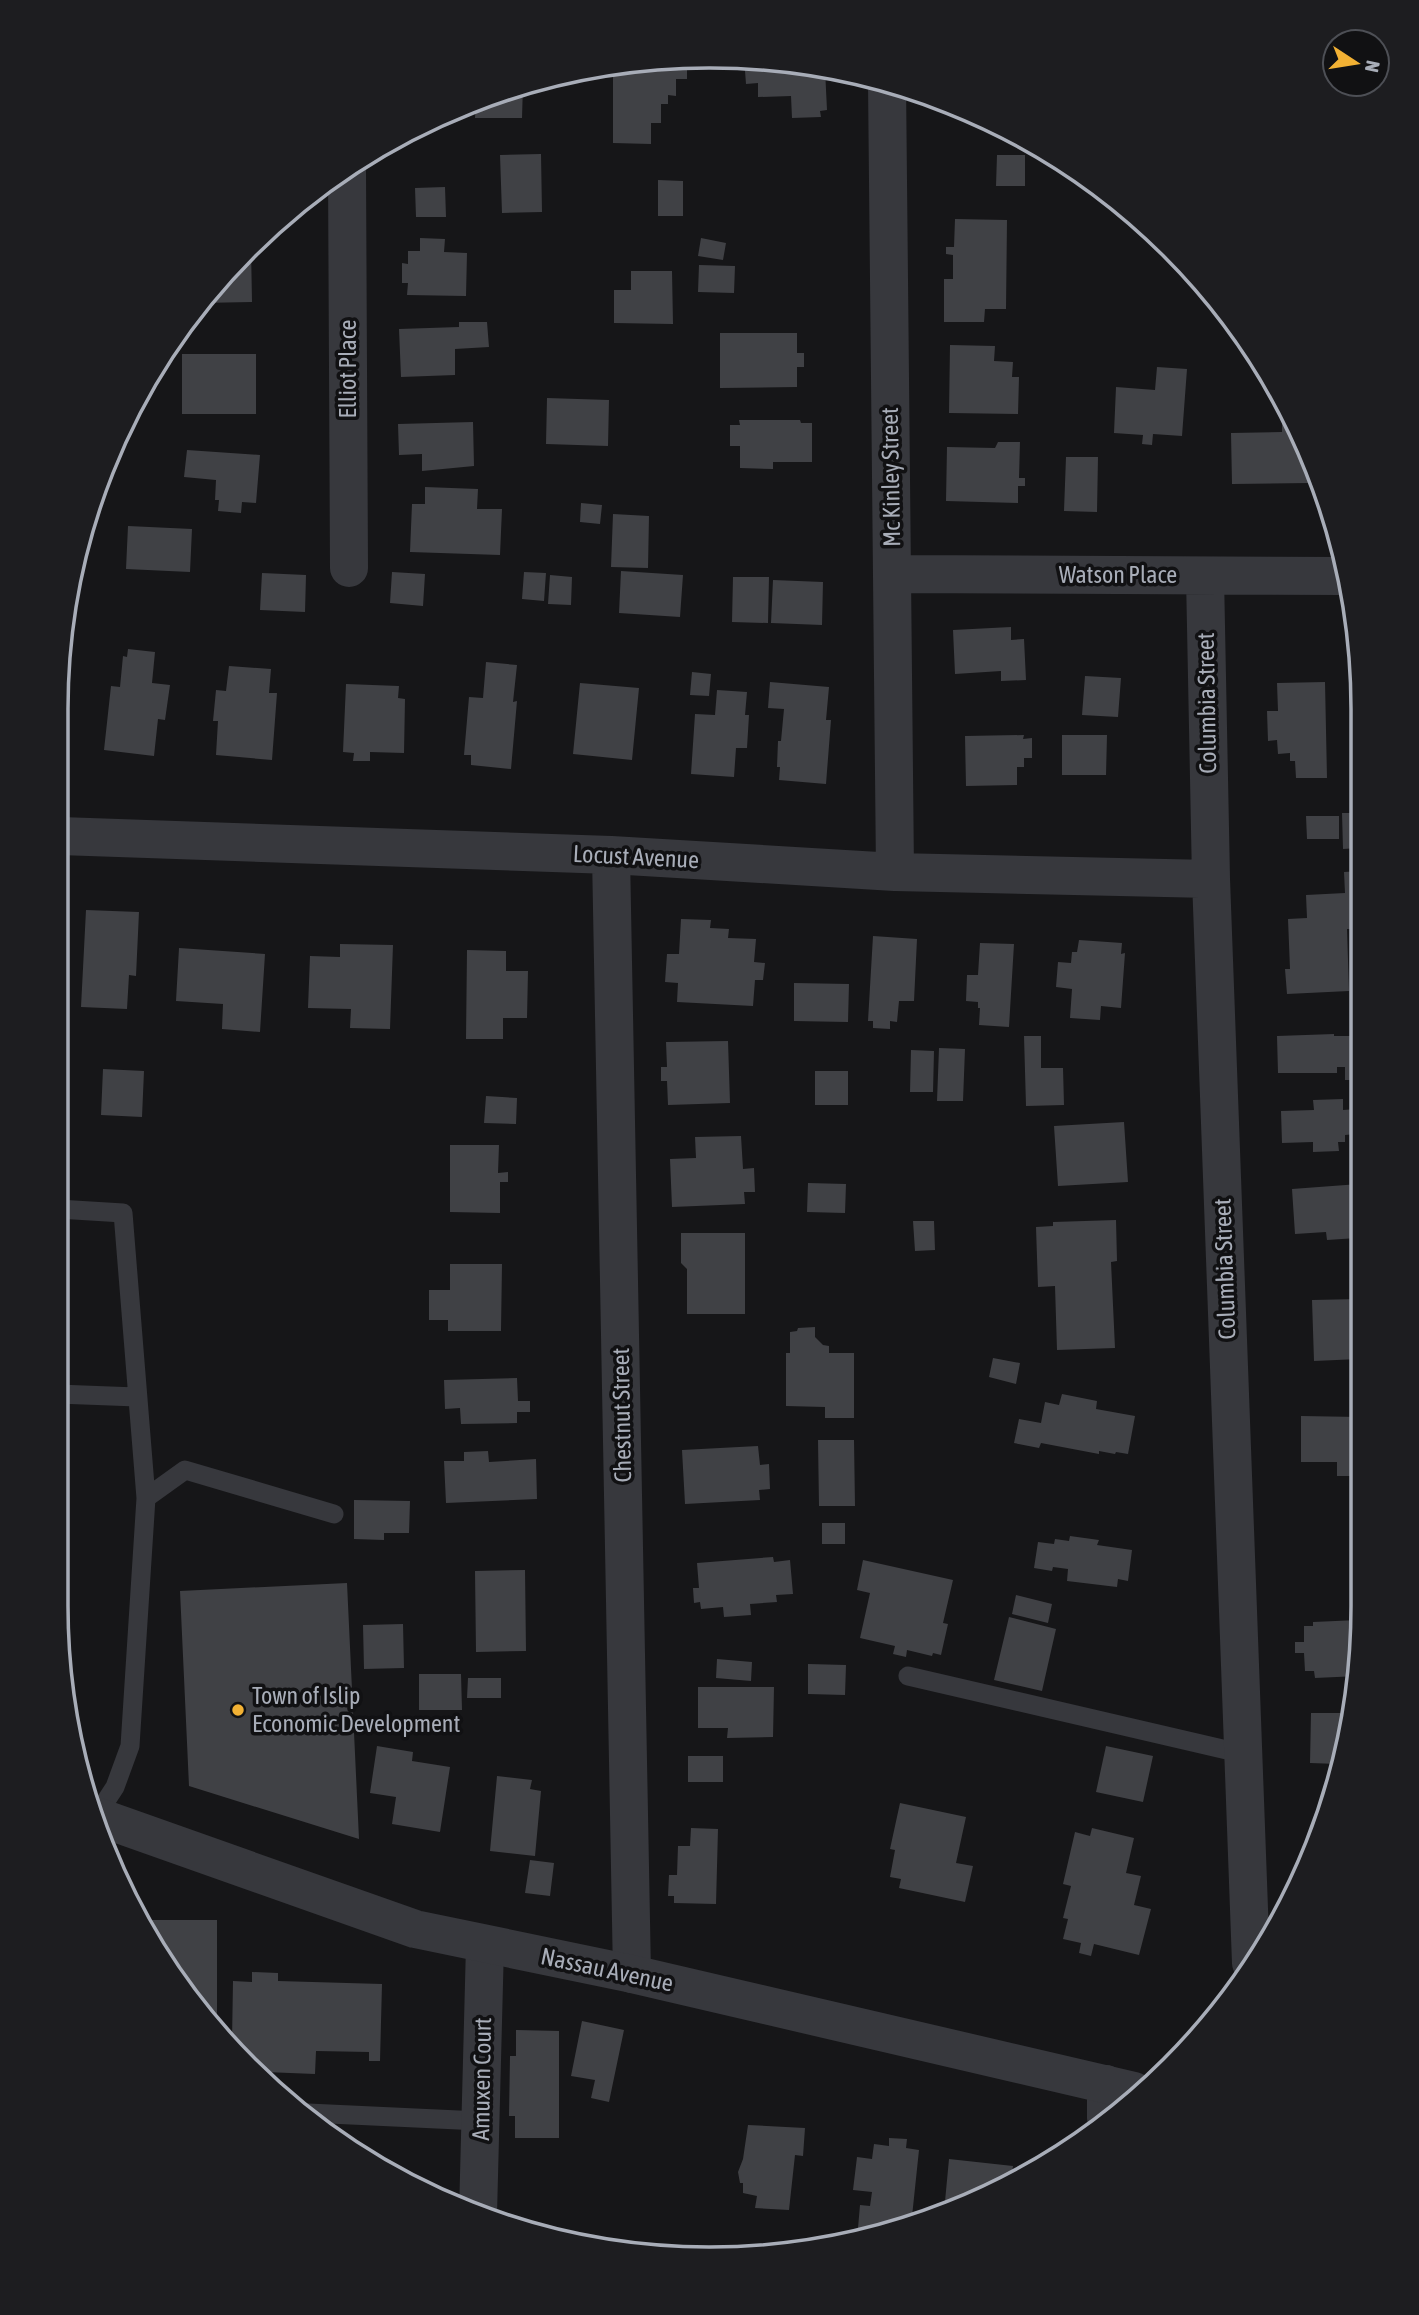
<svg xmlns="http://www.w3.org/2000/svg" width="1419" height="2315" viewBox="0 0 1419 2315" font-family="'Asap Condensed',sans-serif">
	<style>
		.building { fill: #404145 }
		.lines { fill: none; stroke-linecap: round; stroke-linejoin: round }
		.service { stroke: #37383d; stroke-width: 19 }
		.minor { stroke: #37383d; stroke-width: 38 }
		.tertiary { stroke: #37383d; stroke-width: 38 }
		.poi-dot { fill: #f2b134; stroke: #111113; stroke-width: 2.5 }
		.labels { text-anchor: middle; stroke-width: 7; stroke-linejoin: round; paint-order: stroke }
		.street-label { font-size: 24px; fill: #a8adb8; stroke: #111113 }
		.poi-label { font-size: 24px; fill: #a8adb8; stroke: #111113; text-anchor: start }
		.rim { fill: none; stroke: #a8adb8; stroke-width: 3.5 }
	</style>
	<rect width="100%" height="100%" fill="#161618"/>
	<path class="building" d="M752,57L825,69L827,110L820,111L821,117L792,118L791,96L758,97V83L746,84L744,58Z
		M687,60V79H676V96L668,95V104H661V123H651V144L613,143V64L624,62Z
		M523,85L522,118H475L476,101L499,91Z
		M541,154L542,212L502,213L500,155Z
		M997,155H1025V186H996Z
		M658,180L683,181V216H658Z
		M445,187L446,217H416L415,188Z
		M955,219L1007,220L1006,309H985L984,322H944V279H953V255L946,254V247H954Z
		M420,238L445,239L444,252L467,253L466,296L407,295L408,283H402V263L408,264V251H420Z
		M701,238L726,243L723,260L698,256Z
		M251,247L252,302L199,303Z
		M699,265L735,266L734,293L698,292Z
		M631,271H672L673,324L614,323V290H631Z
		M459,322H487L489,347L455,349V375L401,377L399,329L459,327Z
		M720,333H797V353H804V367H797V387L720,388Z
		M950,345L995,346L994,361L1013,362L1012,377H1019L1018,414L949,413Z
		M182,354H256V414H182Z
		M1157,367L1187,369L1182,436L1153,434L1152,445L1142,444L1143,435L1114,433L1116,387L1155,390Z
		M547,398L609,400L608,446L546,444Z
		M1282,415H1290L1309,457V483L1232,484L1231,433L1282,432Z
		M739,420H800L801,423H812V462H773V469L740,468V446H730V425H740Z
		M473,422L474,466L422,471V454L399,455L398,424Z
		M998,442H1020L1019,478H1025V486H1018V503L946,501L947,447L995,448Z
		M187,450L260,455L256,503L242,502L241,513L218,511L219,500H215L216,480L184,477Z
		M1066,457H1098L1097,512L1064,511Z
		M425,487L478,489L477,509H502L500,555L410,552L412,504H425Z
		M581,503L602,505L600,524L580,522Z
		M613,514L649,516L648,568L611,567Z
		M128,526L192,529L190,572L126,569Z
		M621,571L683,575L680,617L619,613Z
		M392,572L425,574L423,606L390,603Z
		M524,572L546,573L544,601L522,599Z
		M262,573L306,575L305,612L260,610Z
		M550,575L572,577L571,605L548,604Z
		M733,577H769L768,623L732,622Z
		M773,580L823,582L822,625L771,623Z
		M1011,627V640L1024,639L1026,680L1001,681V671L955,674L953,630Z
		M128,649L155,652L152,683L170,685L165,720L158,719L154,756L104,750L111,686L120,687L123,656L127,657Z
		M486,662L517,665L513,702L517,701L511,769L471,765V755H464L469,697L483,698Z
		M229,666L271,669L269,693H277L272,760L216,755L218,721H213L216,690L226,691Z
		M692,672L711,674L709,696L690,695Z
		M1085,676L1121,678L1118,717L1082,715Z
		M770,682L829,687L826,720H831L826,784L779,780L780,767H777L778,741H781L784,709L768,708Z
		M1325,682L1327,778H1296L1295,761H1290V753L1278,754L1277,740L1268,741L1267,711H1278L1277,683Z
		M580,683L639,688L632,760L573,754Z
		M346,684L399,686L398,698L405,699L404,753L370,752V761H353L354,753L343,752Z
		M717,690L747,692L745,715H749L747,748H736L734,777L691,774L695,714L715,715Z
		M1359,707L1361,708V745L1357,744Z
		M1024,735L1023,739L1032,738V758H1024V767H1017V785L966,786L965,736Z
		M1062,735H1107L1106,775H1062Z
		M1342,813H1358L1359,848L1343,849Z
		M1306,816H1339V839H1307Z
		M1361,871V929H1347L1349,991L1287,994L1285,969H1290L1288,919L1307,918L1306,895L1345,893L1344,872Z
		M86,910L139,912L136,976L129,975L127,1009L81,1007Z
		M681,919L711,920L710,928L729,929L728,938L756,939L754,962L765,963L763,980H755L753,1006L677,1002L678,983L665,982L667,954H679Z
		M873,936L917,939L914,1001H899L897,1022L890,1021V1029L873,1028V1021H868Z
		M1079,940L1122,943L1121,954L1125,953L1121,1008L1101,1006L1100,1020L1070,1018L1072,989L1056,987L1058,962L1071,963L1072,952H1077Z
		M980,943L1014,944L1009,1027L979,1025L980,1008H978V1002L966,1001L967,975H978Z
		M340,944L393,945L390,1029L350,1028L351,1009L308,1008L310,956L340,957Z
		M179,948L265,954L260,1032L222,1029L223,1004L176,1001Z
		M467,950L506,951V971H528L527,1018H503V1039H466Z
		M794,983L849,984L848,1022L794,1021Z
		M1334,1034V1036H1360V1080H1345V1067H1337V1073H1278L1277,1036Z
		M1024,1036H1041V1068H1063L1064,1105L1026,1106Z
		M728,1041L730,1103L668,1105L667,1081H661V1067H667L666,1042Z
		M939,1048L965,1049L963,1101H937Z
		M911,1050L934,1051L933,1092H910Z
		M103,1069L144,1071L142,1117L101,1115Z
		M815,1071H848V1105H815Z
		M486,1096L517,1098L516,1124L484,1123Z
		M1343,1099V1110L1356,1109V1134L1345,1135V1142H1338L1339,1151L1313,1152V1142L1282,1143L1281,1111L1314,1110L1313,1100Z
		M1124,1122L1128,1182L1058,1186L1054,1126Z
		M741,1136L743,1169L754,1168L755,1192H744L745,1204L672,1207L670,1159L696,1158L695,1137Z
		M450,1145H499L498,1173L508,1172V1182H500V1213L450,1212Z
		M808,1183L846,1184L845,1213L807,1212Z
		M1359,1184V1229H1356L1357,1238L1327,1240L1326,1232L1295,1234L1292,1189Z
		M1116,1220L1117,1261L1111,1262L1115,1348L1057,1350L1055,1286L1038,1287L1036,1227L1053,1226V1222Z
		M913,1221H934L935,1250L915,1251Z
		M681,1233H745V1314H687V1269L681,1263Z
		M450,1264H502L501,1331H448V1320H429V1290H450Z
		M1359,1299V1359L1314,1361L1312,1300Z
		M815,1327V1337L823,1345L829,1346V1353H854V1418H825V1407L786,1406V1353H790V1332L797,1331L798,1328Z
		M993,1358L1020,1363L1016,1384L989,1377Z
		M517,1378L518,1401H530V1412H517V1423L461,1424L460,1408L445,1409L444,1380Z
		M1062,1394L1097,1401L1096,1409L1135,1416L1128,1454L1116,1452L1115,1454L1099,1451V1454L1041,1443L1039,1448L1014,1443L1019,1419L1041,1423L1045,1402L1059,1405Z
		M1301,1416L1359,1417L1358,1476H1337V1462H1301Z
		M818,1440H854L855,1506H819Z
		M758,1446L760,1465L769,1464L770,1489L759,1490L760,1500L685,1504L682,1450Z
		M488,1451L489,1462L536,1459L537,1499L446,1503L444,1461H464V1452Z
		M354,1500L410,1501L409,1533H384V1540L354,1539Z
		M1356,1522H1358V1576H1355Z
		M822,1523H845V1544H822Z
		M1070,1536L1099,1540L1097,1545L1132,1550L1128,1581L1118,1579L1117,1587L1067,1581L1068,1569L1053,1567L1052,1571L1034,1568L1038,1542L1054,1544L1055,1539L1069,1541Z
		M773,1557L774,1562L790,1560L793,1594L776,1595L777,1602L750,1604L751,1615L724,1617L723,1607L701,1609L700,1602L694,1603L693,1588H699L697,1563Z
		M863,1560L953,1580L943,1623L948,1624L941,1655L933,1653L932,1656L907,1650L906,1657L893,1654L895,1646L860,1638L870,1593L857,1590Z
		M525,1570L526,1651L476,1652L475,1571Z
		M347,1583L359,1839L189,1786L180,1591Z
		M1016,1595L1052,1604L1048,1623L1012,1614Z
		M1009,1617L1056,1629L1042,1691L994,1680Z
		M1358,1620V1676L1315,1678L1314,1671H1305L1304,1653H1295V1642H1304V1626H1313V1622Z
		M403,1624L404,1668L364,1669L363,1625Z
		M717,1659L752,1662L751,1681L716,1678Z
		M808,1664L846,1665L845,1695L808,1694Z
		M419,1674H461L462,1710H419Z
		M468,1678H501V1698H467Z
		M698,1687H774L773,1737L727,1738L728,1728H698Z
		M1311,1713H1351L1338,1764L1310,1763Z
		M377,1746L413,1752L412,1761L450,1767L440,1832L392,1824L396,1797L370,1793Z
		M1106,1746L1153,1756L1143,1802L1096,1792Z
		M688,1756H723V1782H688Z
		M497,1776L532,1780L530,1789L541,1791L535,1856L490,1851Z
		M900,1803L966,1817L956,1863L973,1866L965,1902L899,1888L901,1879L890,1877L895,1850L890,1849Z
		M691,1828L718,1829L716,1904L674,1903V1896H668L669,1875H677L678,1846H690Z
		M1092,1828L1134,1838L1126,1873L1141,1876L1134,1905L1151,1909L1139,1955L1094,1944L1091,1956L1079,1953L1081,1943L1063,1939L1068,1919L1063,1918L1071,1886L1063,1884L1075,1832L1090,1836Z
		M530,1860L554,1863L550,1896L525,1893Z
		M146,1920H217V2028L191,2003Z
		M252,1972L278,1973V1981L382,1984L380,2061H369V2052L316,2051L315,2074L265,2072L232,2041L233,1981L252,1982Z
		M582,2021L624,2030L609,2102L591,2098L595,2080L571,2076Z
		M516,2030L559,2031V2138H515V2116H509L510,2056H516Z
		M748,2125L805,2128L803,2156L795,2155L789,2210L755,2208L757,2196L743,2193V2183H740L738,2172L743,2159Z
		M889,2138L907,2139L906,2148L919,2150L911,2226L884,2230L858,2228L860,2205L870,2206L872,2192L853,2190L857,2157L872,2159L874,2144L889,2146Z
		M949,2159L1013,2166L1011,2179L944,2212Z"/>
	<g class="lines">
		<path class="service" d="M58,1209L123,1213L146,1498
			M57,1394L137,1397
			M908,1676L1244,1754
			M94,1819L115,1787L130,1746L146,1498L185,1470L334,1514
			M308,2113L480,2121"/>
		<path class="minor" d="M887,82L895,872
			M347,169L349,568
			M892,574L1344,576
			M1205,576L1211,879L1251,1963
			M60,836L611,855L895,872L1211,879
			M611,855L632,1974
			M1106,2118V2084
			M478,2214L485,1945"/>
		<path class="tertiary" d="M90,1814L415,1929L632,1974L1134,2091"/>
	</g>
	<circle class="poi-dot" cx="238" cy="1710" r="7"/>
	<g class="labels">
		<g class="street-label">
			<text transform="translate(348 369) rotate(-90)" y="8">Elliot Place</text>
			<text transform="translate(891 477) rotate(-91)" y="8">Mc Kinley Street</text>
			<text x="1118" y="583">Watson Place</text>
			<text transform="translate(1207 703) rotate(-91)" y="8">Columbia Street</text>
			<text transform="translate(636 857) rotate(3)" y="8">Locust Avenue</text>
			<text transform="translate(1225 1269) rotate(-92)" y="8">Columbia Street</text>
			<text transform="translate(622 1415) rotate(-91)" y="8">Chestnut Street</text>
			<text transform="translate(607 1970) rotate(12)" y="8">Nassau Avenue</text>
			<text transform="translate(482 2079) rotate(-89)" y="8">Amuxen Court</text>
		</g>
		<g class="poi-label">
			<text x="252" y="1704">Town of Islip<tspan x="252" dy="28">Economic Development</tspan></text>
		</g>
	</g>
	<path d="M0 0H1419V2315H0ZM709 68H710A641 641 0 0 1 1351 709V1606A641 641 0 0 1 710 2247H709A641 641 0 0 1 68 1606V709A641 641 0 0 1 709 68Z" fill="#1d1d20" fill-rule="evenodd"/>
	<path class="rim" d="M709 68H710A641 641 0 0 1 1351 709V1606A641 641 0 0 1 710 2247H709A641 641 0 0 1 68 1606V709A641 641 0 0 1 709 68Z"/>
	<g transform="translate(1356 63) rotate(102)"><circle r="33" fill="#111113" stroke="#4d4f55" stroke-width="2"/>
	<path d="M0-5L12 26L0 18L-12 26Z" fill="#f2b134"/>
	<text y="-10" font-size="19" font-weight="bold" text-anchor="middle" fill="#a8adb8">N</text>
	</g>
</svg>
